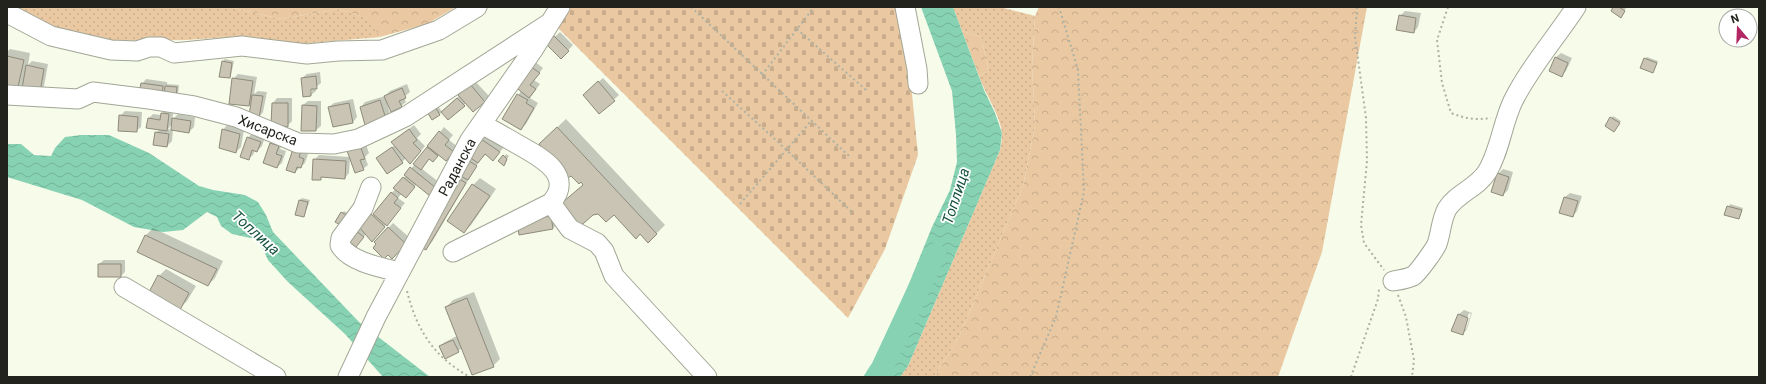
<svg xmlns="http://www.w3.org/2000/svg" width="1766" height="384" viewBox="0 0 1766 384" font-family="Roboto,sans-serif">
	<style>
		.grass { fill: url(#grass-dots) }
		.forest { fill: url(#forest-crowns) }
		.cemetery { fill: url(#cemetery-stones) }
		.water { fill: url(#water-waves); fill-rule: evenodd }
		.shadow { fill: #0003; fill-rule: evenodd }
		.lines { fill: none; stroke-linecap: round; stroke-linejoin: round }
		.river { stroke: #87d2b3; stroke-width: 22 }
		.building { fill: #c9c4b4; stroke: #8f8b7b }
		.minor-casing { stroke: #a2a696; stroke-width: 21 }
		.path { stroke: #adb1a4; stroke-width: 2; stroke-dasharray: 2 3; stroke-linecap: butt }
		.minor { stroke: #fff; stroke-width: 19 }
		.labels { text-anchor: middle; stroke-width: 3.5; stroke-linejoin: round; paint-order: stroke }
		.street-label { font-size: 14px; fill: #22231d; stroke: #fff }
		.water-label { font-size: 15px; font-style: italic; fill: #17533e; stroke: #fff }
	</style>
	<defs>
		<pattern id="grass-dots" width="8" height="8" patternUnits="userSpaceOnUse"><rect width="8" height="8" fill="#eac9a2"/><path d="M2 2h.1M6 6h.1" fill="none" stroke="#c8ac8b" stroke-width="1.8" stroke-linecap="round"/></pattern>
		<pattern id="forest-crowns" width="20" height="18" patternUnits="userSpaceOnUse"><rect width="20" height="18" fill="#eac9a2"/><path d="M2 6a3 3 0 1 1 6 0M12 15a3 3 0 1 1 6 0" fill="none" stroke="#c8ac8b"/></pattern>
		<pattern id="cemetery-stones" width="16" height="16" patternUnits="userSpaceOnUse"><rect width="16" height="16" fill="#eac9a2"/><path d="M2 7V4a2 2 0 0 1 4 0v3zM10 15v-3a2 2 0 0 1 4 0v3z" fill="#c8ac8b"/></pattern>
		<pattern id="water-waves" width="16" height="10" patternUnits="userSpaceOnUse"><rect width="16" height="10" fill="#87d2b3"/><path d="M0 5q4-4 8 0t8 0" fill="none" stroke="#74b49a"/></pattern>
	</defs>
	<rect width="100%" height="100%" fill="#f6fbea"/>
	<path class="grass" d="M17,7H229L281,19L339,9L371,19L380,37L299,44L245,36L186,40L106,41L59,29Z
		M953,7H1000L1035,16L1032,65L1035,126L1023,186L959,337L934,377H900L908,366L1000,150C1001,145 1002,139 1002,134C1001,116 985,94 979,76L989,71L981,37L962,31Z"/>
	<path class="forest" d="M229,7H456L427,24L380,37L370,19L339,9L281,19Z
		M1039,7H1367L1322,252L1278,377H934L959,337L1023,186L1035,126L1032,65L1035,16Z
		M962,31L981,37L989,71L979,76Z"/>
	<path class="cemetery" d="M571,7H897L907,43L918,155L885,249L848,318L558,28Z"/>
	<path class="water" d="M921,7H953L984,90L995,113L1002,133L1000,150L908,366L900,377H863L881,353L932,227L950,190L957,162L956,135L952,91ZM922,271L924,278L910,324L892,356L887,355L914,285Z
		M81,135H109L149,153L199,186L213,190L245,195L258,202L266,215L273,232L359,322L430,377H383L345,334L288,282L268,260L262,247L255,239L232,234L221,226L217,217L207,212L183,230L163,232L134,227L82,200L7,177V144H21L34,155L51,156L55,148L65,137Z"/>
	<path class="shadow" d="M1615,7H1624L1626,8L1622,14Z
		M1405,11L1421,13L1418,27L1414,32L1400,16Z
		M560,32L573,45L561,58L547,44Z
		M10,49L30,53L28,65L32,61L48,64L44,86L40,91L24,83L17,90L7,88V52Z
		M1561,53L1572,58L1566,71L1561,76L1550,71L1556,57Z
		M1647,57L1658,61L1653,72L1645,59Z
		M225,59L234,61L231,75L229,77L223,61Z
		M534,61L543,68L534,80L540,84L530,98L538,103L526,124L521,129L503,119L521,91Z
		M320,72L321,83L315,88L316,91L311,95L302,78L307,74ZM311,84L312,93H310Z
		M238,74L257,77L254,94L258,91L267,92L263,112L259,117L252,102L249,105L233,79Z
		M603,78L619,95L599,113L588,91Z
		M146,79L167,82V84L179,85L178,95H162L142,84Z
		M475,81L489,96L484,101L473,111L466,103L464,105L447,107Z
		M407,84L410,92L404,97L406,102L401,106L387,103L390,114L385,118L361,107L365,102L385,96L390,91Z
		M277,98H292V121L287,126L273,103Z
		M353,99L357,117L353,122L329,107L334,103Z
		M308,101H321V126L316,130L303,105Z
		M436,103L442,112L433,119Z
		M166,108L174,109L172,120L178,114L195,117L194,127L189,132L173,130L172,141L167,146L156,133L160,129L148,119L153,114L161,115ZM172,124V130L168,129Z
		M125,111L142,112L141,127L136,131L120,116Z
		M1613,116L1621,121L1616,128L1611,118Z
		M566,119L665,225L656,234L640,233L614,214L599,213L567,199L584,184L549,135Z
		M227,125L244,130L241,147L236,152L223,130Z
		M414,125L421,134L417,138L425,146L415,158H406L402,162L378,158L395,145L392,142L397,138Z
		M444,127L453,135L449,140L458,147L451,155L439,154L433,161L430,158L421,168L440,183L434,190L417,184L410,192L402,193L398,198L405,203L376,236L366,234L358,244L348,240L358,228L364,231L372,215L377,211L396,188Z
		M252,133L265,137L262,146L257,151L255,150L253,155L248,159V138Z
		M486,135L504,147L493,160L486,154L480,160L432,242L425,249L418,244L482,139Z
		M276,139L283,141L280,149L286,151L282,163L277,167L264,163L271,143Z
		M364,139L369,153L365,157L368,165L363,169L347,148Z
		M294,149L308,154L305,163L295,172Z
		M506,154L509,156L504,164L500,161Z
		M319,155L350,157L349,173L345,178L323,176L320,179L314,160Z
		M1503,169L1513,172L1508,190L1503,195L1498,174Z
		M480,178L496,189L471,225L464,232L473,185Z
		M1570,193L1582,196L1577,211L1573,216L1565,197Z
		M302,198L310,200L304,216L296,214L300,200Z
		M1730,204L1743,208L1739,218L1726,214Z
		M344,211L351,215L345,224L342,213Z
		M555,212L557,224L553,228L522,217Z
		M393,223L410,238L392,258L375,242Z
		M153,228L223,261L215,278L208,285L138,252L146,235Z
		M104,260H125V272L121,276L99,264Z
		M166,269L196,286L187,301L180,308L159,276Z
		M474,292L500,359L493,366L462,348L458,351L440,346L445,342L457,336L446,307L453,300Z
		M1464,310L1472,313L1467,329L1463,334L1452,330L1459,314ZM1469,313L1471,314L1466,329H1464Z"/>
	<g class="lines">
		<path class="river" d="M876,377L882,368L935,254"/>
	</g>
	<path class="building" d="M1613,7H1619L1625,11L1621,18L1611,11Z
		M1399,15L1416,18L1414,33L1396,30Z
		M554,36L569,51L561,59L546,44Z
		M7,56L24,60L17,91L7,89Z
		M1555,57L1568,63L1562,77L1549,71Z
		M1644,58L1657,63L1653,73L1640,68Z
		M222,61L232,63L230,78L219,77Z
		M26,65L44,69L40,92L22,89Z
		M528,65L540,73L530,85L536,89L529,98L513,85Z
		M316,76L317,89H311V96L303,97L301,78Z
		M232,78L253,81L249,106L229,104Z
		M598,81L615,101L599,114L583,95Z
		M141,83L163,86L162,96L139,93Z
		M470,84L485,102L473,112L458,95Z
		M165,86L177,87L176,98L164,97Z
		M402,88L406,98L399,101L402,107L391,112L384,96Z
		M517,94L528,100L526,103L534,108L521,130L502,119Z
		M252,95L263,96L259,118L249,116Z
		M457,98L465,106L448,120L441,112Z
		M380,100L386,119L365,125L360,107Z
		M272,103H288V127L271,124Z
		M349,103L353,123L333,127L328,107Z
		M302,105L317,106L316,131H301Z
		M434,105L440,115L432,120L426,110Z
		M161,113L169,114L167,131L146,128L148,118L160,120Z
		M119,115L138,117L137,132L118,131Z
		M1610,117L1620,123L1614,132L1605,126Z
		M172,118L191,121L189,133L171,130Z
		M557,127L657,234L648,243L640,234L636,239L614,215L606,222L598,214L593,215L576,230L556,208L583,185L581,182L579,184L571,176L568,178L539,144Z
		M222,129L240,134L236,153L219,148Z
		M409,129L417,140L413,143L421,151L410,164L391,142Z
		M439,131L449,140L445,145L454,152L446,161L427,146Z
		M155,132L169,134L167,147L153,145Z
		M247,137L261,142L257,152L252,150L249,160L240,157Z
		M481,139L500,152L493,161L485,154L478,163L468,156Z
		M270,143L279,146L276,154L282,156L277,168L263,163Z
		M359,143L365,159L360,160L364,170L355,173L346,148Z
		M392,147L403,163L387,174L376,158Z
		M427,147L438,156L433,162L429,159L421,170L413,164Z
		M293,149L301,151L299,157L304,159L301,168L297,167L295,173L286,170Z
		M503,155L507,159L504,166L498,161Z
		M313,159L346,161L345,179L321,177V180H312Z
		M466,159L477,166L468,180L457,174Z
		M410,167L436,188L430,196L404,175Z
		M1497,173L1509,177L1503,196L1491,192Z
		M403,177L415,187L406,198L393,188Z
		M456,177L466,183L426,250L416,245Z
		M472,184L490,196L464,233L447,221Z
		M391,192L398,198L394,203L401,208L387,226L373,214Z
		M1564,197L1578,201L1573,217L1559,213Z
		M299,200L308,202L304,217L295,215Z
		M1727,206L1742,210L1739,219L1724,215Z
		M341,212L350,217L344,227L335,222Z
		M371,214L385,227L372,242L359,227Z
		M551,216L553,229L519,235L517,221Z
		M388,227L406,244L392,259L388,255L384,259L373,248L376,244L374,242Z
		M355,230L364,237L356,247L347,240Z
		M145,235L217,269L208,286L137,252Z
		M98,264H121V277H98Z
		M158,275L189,293L180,310L149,292Z
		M467,298L494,367L472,375L445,307Z
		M1458,314L1468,318L1463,335L1451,331Z
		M453,340L459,352L445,359L439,346Z"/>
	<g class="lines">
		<g class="minor-casing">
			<path id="minor" d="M905,7L917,69L918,84
				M7,13L51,36L111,50L137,51L149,47H161L174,53L242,46L307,54L338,51L382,50L439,30L477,7
				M7,95L78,99L93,92L149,99L194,106L236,117L298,143L334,144L358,139L405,117L548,24
				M371,187L363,208L341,238L340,245C349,262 383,268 400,272
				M551,203L570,229L597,243L604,251L614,276L707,377
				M453,252L551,203C576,174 538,156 517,144C505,137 493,130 481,124
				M1393,281C1399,280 1407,279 1413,276C1418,273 1435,249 1437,244C1441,233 1441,220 1447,209C1457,193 1477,188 1487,172C1500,151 1502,124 1513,101C1530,67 1555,39 1576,7
				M124,287L276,377
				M348,377L376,317L470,140L533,50L560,7"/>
		</g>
		<path class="path" d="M691,7L849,156
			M1357,7L1355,37L1366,118L1367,161L1361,225L1364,243L1384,270
			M1448,7L1437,40L1442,83L1451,113C1466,119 1476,120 1491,118
			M797,29L866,90
			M762,75L814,7
			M722,91L778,142L852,212
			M740,204L811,121
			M407,291C417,331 434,357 470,377
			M1398,295L1406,317L1414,360L1412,377
			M1030,377L1056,317L1084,192L1078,70L1059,7
			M1351,377L1378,299L1379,289"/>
		<use href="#minor" class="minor"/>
	</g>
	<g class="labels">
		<g class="street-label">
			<text transform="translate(268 130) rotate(21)" y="5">Хисарска</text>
			<text transform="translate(457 167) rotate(-62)" y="5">Раданска</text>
		</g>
		<g class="water-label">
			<text transform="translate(956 196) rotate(-72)" y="5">Топлица</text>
			<text transform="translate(256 233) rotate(42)" y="5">Топлица</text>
		</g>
	</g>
	<rect width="1766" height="384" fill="none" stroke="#22231d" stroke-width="16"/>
	<g transform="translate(1738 28) rotate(341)"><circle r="19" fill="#ffffff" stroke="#a7a7a5"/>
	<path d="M0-3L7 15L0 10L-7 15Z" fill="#b32864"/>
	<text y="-6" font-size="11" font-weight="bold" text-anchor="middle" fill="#22231d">N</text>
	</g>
</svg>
